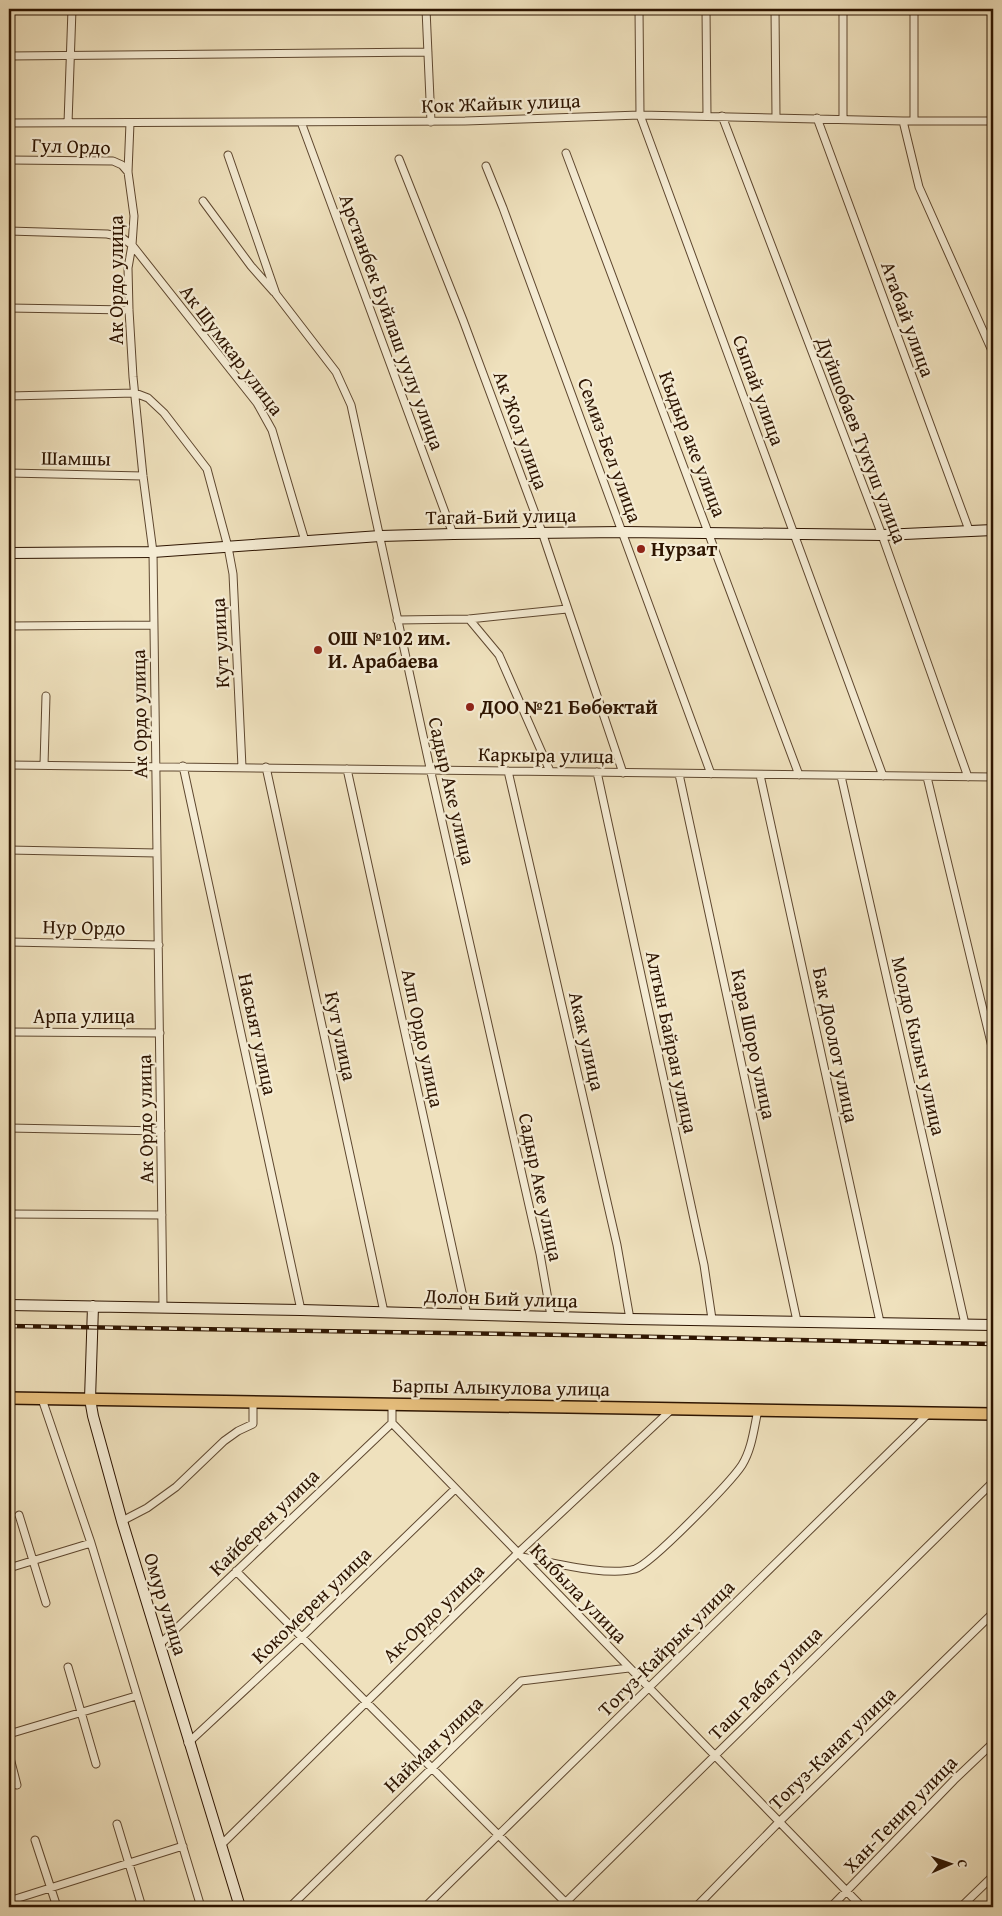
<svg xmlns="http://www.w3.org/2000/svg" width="1002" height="1916" viewBox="0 0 1002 1916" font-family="'Gentium Book Plus',serif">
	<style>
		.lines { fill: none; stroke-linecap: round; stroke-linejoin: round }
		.street-casing { stroke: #5e472f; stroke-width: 9 }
		.secondary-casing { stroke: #2d1400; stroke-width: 12 }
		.primary-casing { stroke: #2d1400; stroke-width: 14 }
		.street { stroke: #f5ecd4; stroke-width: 7 }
		.secondary { stroke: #f5ecd4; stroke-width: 10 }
		.primary { stroke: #e8c07e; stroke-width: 11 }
		.rail-casing { stroke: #2d1400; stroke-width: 4.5 }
		.rail { stroke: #f5ecd4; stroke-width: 2.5; stroke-dasharray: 8; stroke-linecap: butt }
		.poi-dot { fill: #8f2418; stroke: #f5ecd4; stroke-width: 2 }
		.labels { text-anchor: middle; stroke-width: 4.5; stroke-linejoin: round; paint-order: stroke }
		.street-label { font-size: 20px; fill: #2d1400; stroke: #f5ecd4 }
		.poi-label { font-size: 20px; font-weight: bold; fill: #2d1400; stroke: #f5ecd4; text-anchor: start }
	</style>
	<rect width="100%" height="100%" fill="#efe1bd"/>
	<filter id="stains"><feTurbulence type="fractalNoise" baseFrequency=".004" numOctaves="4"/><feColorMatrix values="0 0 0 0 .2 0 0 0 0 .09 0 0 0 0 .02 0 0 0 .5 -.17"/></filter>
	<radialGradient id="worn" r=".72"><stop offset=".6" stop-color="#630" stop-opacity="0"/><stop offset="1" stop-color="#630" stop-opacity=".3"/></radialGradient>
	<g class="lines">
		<g class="street-casing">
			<path id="street" d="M426,9L431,122
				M639,9L640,115L883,776
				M706,9L707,116
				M775,9L776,117
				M843,9V119
				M992,9L993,43
				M9,56L428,52
				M722,116L882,535L968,777
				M817,118L969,530
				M903,121L919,187L993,353
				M914,121V9
				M301,122L453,534
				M9,123L465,121L640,115L903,121H993
				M68,123L72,9
				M130,123L128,172L134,216L132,245L128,268L129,310L133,377L143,476L153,552L163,1307
				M566,153L799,775
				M228,155L276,294L336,372L351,405L432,777L540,1254L551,1316
				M399,159L463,320L542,532L623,773
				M9,160L113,161L122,165L128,172
				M486,166L503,208L711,774
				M203,201L251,266L274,292
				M9,231L107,234L121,237L132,245L257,403L272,430L305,541
				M9,308L129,310
				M9,396L135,393L148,398L164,413L207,469L228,547L233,574L242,767
				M9,473L143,476
				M469,619L499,655L550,771
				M397,620L469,619L567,609
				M9,626L154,625
				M9,765L993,777
				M44,765L46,696
				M183,766L301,1310
				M266,767L384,1312
				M347,769L467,1315
				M508,771L617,1245L630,1319
				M597,772L704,1265L712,1319
				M679,774L797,1321
				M760,775L880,1322
				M841,776L965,1324
				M927,777L993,1051
				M9,850L157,853
				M9,942L159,945
				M9,1032L160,1033
				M9,1128L161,1131
				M9,1214L162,1215
				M42,1399L91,1543L201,1907
				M392,1403V1423L862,1907
				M19,1515L46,1603
				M122,1521L147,1508L176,1487L224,1441L238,1431L253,1424V1402
				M522,1557C551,1562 607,1577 635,1569C651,1564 731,1482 742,1465C752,1449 754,1428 758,1410
				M9,1568L91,1543
				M236,1571L570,1907
				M160,1644L392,1423
				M68,1667L96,1764
				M9,1734L136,1696
				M188,1743L302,1637L455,1489
				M9,1754L17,1785
				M117,1824L142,1907
				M35,1840L57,1907
				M221,1845L518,1553L672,1409
				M9,1901L183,1846
				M290,1907L521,1681L629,1668
				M425,1907L929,1413
				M561,1907L993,1482
				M696,1907L779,1822L993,1613
				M831,1907L954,1780L993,1743
				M961,1907L993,1876"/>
		</g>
		<g class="secondary-casing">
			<path id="secondary" d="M9,553L153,552L380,536L453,534L623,532L882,535L993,530
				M9,1305L301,1310L630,1319L993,1325
				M93,1306L90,1399L93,1416L122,1521L240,1907"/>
		</g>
		<g class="primary-casing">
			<path id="primary" d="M9,1398L993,1414"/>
		</g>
		<use href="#street" class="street"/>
		<use href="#secondary" class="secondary"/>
		<use href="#primary" class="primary"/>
		<g class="rail-casing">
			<path id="rail" d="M9,1326L566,1335L993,1344"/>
		</g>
		<use href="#rail" class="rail"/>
	</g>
	<g class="poi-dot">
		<circle cx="641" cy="549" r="5"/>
		<circle cx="318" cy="650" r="5"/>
		<circle cx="470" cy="707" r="5"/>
	</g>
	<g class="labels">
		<g class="street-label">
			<text transform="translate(501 103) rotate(-2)" y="7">Кок Жайык улица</text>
			<text transform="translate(71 146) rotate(2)" y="7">Гул Ордо</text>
			<text transform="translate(116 280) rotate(-90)" y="7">Ак Ордо улица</text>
			<text transform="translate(908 319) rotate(70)" y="7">Атабай улица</text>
			<text transform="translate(392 322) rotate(70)" y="7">Арстанбек Буйлаш уулу улица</text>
			<text transform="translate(232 350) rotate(53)" y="7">Ак Шумкар улица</text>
			<text transform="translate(759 390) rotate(70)" y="7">Сыпай улица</text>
			<text transform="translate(521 430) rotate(70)" y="7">Ак Жол улица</text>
			<text transform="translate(862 440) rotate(69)" y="7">Дуйшобаев Тукуш улица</text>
			<text transform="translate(693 444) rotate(69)" y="7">Кыдыр аке улица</text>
			<text transform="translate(610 450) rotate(70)" y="7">Семиз-Бел улица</text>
			<text transform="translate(76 458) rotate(1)" y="7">Шамшы</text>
			<text transform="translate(501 516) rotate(-1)" y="7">Тагай-Бий улица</text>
			<text transform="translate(220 643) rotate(-93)" y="7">Кут улица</text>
			<text transform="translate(139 714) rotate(-91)" y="7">Ак Ордо улица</text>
			<text transform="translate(546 755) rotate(1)" y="7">Каркыра улица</text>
			<text transform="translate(452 791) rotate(77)" y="7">Садыр Аке улица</text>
			<text transform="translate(84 927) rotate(1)" y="7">Нур Ордо</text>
			<text x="84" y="1023">Арпа улица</text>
			<text transform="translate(258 1034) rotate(78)" y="7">Насыят улица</text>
			<text transform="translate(341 1036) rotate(78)" y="7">Кут улица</text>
			<text transform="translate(423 1038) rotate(78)" y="7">Алп Ордо улица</text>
			<text transform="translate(587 1041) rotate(77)" y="7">Акак улица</text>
			<text transform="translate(672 1042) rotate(78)" y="7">Алтын Байран улица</text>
			<text transform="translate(754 1044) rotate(78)" y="7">Кара Шоро улица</text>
			<text transform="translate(836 1045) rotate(78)" y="7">Бак Доолот улица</text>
			<text transform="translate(919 1046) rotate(77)" y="7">Молдо Кылыч улица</text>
			<text transform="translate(145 1119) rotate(-91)" y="7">Ак Ордо улица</text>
			<text transform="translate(541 1187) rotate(78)" y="7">Садыр Аке улица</text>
			<text transform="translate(501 1298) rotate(2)" y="7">Долон Бий улица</text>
			<text transform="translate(501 1387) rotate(1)" y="7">Барпы Алыкулова улица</text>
			<text transform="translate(264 1522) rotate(-44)" y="7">Кайберен улица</text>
			<text transform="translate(579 1593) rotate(46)" y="7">Кыбыла улица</text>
			<text transform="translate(166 1604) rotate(73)" y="7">Омур улица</text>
			<text transform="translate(311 1605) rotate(-44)" y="7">Кокомерен улица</text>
			<text transform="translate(433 1613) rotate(-44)" y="7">Ак-Ордо улица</text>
			<text transform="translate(666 1648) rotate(-45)" y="7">Тогуз-Кайрык улица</text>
			<text transform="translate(765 1683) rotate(-45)" y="7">Таш-Рабат улица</text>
			<text transform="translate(433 1744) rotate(-44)" y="7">Найман улица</text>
			<text transform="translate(832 1748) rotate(-44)" y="7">Тогуз-Канат улица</text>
			<text transform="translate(900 1814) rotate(-46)" y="7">Хан-Тенир улица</text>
		</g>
		<g class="poi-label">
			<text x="651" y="556">Нурзат</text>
			<text x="328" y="645">ОШ №102 им.<tspan x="328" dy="23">И. Арабаева</tspan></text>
			<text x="480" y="714">ДОО №21 Бөбөктай</text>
		</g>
	</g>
	<rect width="1002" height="1916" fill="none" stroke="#efe1bd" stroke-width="30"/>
	<rect x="10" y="10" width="982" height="1896" fill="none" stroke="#2d1400" stroke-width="2.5"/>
	<rect x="15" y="15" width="972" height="1886" fill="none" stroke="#2d1400"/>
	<g transform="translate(950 1864) rotate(88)" stroke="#f5ecd4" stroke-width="4" paint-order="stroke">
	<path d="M0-4L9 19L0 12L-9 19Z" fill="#2d1400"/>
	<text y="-8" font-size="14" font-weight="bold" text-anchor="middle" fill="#2d1400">С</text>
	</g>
	<rect width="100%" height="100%" filter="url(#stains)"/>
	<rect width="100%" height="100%" fill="url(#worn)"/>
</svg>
